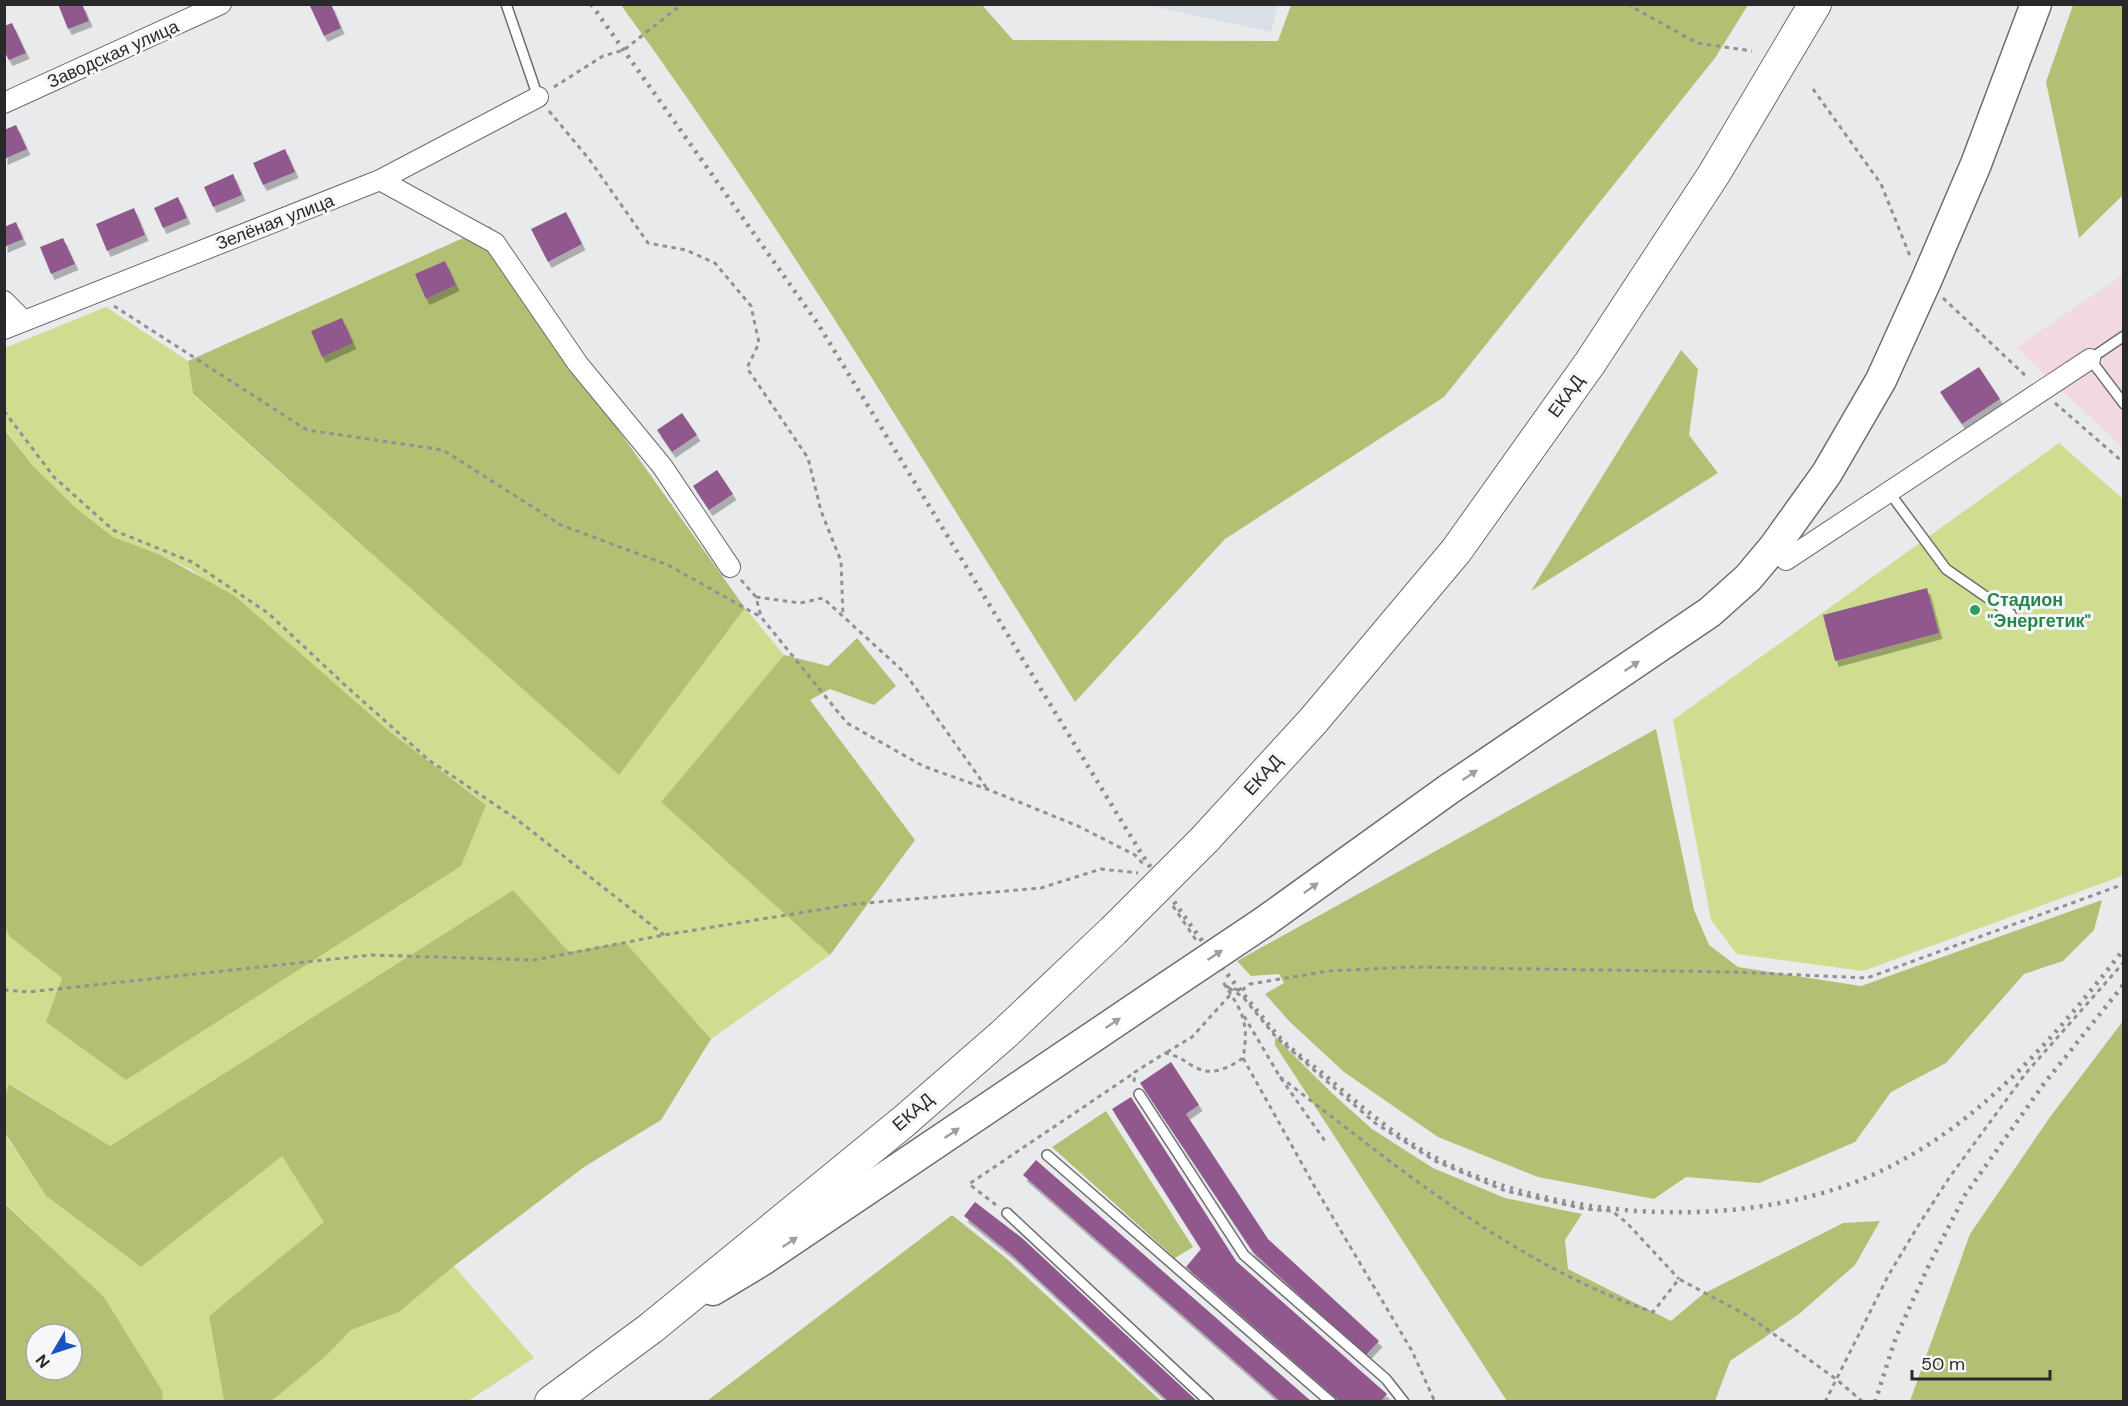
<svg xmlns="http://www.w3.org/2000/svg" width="2128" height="1406" viewBox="0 0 2128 1406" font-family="'DM Sans',sans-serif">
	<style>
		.industrial { fill: #f1d8e3 }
		.built { fill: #d8dfe7 }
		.green { fill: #cedd8f }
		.forest { fill: #b2c074; fill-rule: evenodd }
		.building { fill: #90598c; filter: url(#shadow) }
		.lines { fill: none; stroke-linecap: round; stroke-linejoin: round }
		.service-casing { stroke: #6c6d6f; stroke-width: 12 }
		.minor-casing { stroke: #6c6d6f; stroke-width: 22 }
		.primary-casing { stroke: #6c6d6f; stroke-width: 33 }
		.trunk-casing { stroke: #6c6d6f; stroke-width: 34 }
		.path { stroke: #909193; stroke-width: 3; stroke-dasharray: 4.5 4.5; stroke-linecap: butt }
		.service { stroke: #fff; stroke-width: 9 }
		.minor { stroke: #fff; stroke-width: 20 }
		.primary { stroke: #fff; stroke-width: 30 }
		.trunk { stroke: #fff; stroke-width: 32 }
		.rail { stroke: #8c8e8f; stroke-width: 4.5; stroke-dasharray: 3 6; stroke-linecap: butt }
		.primary-bridge-casing { stroke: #6c6d6f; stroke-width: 33; stroke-linecap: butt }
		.trunk-bridge-casing { stroke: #6c6d6f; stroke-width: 34; stroke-linecap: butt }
		.primary-bridge { stroke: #fff; stroke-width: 30 }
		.trunk-bridge { stroke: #fff; stroke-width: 32 }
		.oneway { fill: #9e9f9f }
		.leisure-dot { fill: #2e9e5b; stroke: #f6f7f9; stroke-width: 2 }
		.labels { text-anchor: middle; stroke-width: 6; stroke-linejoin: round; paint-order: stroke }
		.street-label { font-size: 18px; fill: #28292a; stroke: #f6f7f9 }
		.leisure-label { font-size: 18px; font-weight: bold; fill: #27864d; stroke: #f6f7f9; text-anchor: start }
	</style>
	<defs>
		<filter id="shadow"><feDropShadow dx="3.5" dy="6" stdDeviation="0" flood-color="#0004"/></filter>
	</defs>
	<rect width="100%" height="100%" fill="#e8eaec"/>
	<path class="industrial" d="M2123,275V448L2016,347Z"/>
	<path class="built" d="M1147,5H1278L1271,32Z"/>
	<path class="green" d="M106,307L188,361L193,395L619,774L745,608L784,655L661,802L830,955L711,1039L625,942L569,952L513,890L110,1146L10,1084L5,1097V927L10,937L62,978L486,805L389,731L192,570L161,555L113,538L77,509L34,467L5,429V348Z
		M2059,443L2123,499L2124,873L2119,877L1863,971L1737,954L1711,920L1673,720Z
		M4,1133L46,1196L141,1267L282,1155L325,1222L209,1316L224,1401H162L163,1392L104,1297L5,1203Z
		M454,1266L534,1358L468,1401L268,1402L274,1399L326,1356L351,1330L399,1312Z"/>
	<path class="forest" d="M621,5H982L1013,40L1278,41L1291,5H1748L1715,58L1444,397L1225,539L1075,702C927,468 784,228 621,5Z
		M2073,5H2124L2123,195L2079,238L2046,82Z
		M490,226L580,376L745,608L619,775L193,394L188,361Z
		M1681,350L1698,369L1689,435L1718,473L1531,591Z
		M4,429L34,467L77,509L113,537L161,555L235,596L389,731L486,805L461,866L126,1080L46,1022L62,978L10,937L5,927Z
		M857,638L896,686L874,705L830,689L810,700L915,840L830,955L661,802L784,655L828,666Z
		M1656,729L1694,910L1709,945L1738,967L1861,986L2102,900L2094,930L2063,961L2024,974L1946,1063L1891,1092L1855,1142L1759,1183L1686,1177L1654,1199L1538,1177L1438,1137L1344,1072L1290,1022L1265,994L1284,983L1279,974L1251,976L1237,961Z
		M513,890L569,952L625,942L711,1039L661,1120L584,1167L454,1266L399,1312L351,1330L326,1356L274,1399L268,1401H224L209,1316L324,1222L282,1156L141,1267L46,1196L5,1133V1097L9,1084L110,1146Z
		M2123,1021V1401H1910L1970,1234L2050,1117Z
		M1275,1037L1335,1096L1372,1129L1433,1168L1505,1198L1582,1214L1565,1240L1568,1269L1671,1321L1703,1294L1843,1223L1880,1221L1855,1265L1799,1314L1730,1361L1715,1401H1507L1275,1045Z
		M1106,1111L1193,1247L1175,1258L1052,1147Z
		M4,1203L104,1297L163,1392L162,1401H5ZM36,1334H72V1370H36Z
		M952,1215L1007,1259L1161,1401H707Z"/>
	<path class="building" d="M58,4H82L89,21L68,29Z
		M309,4H331L341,28L324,36Z
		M12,23L26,53L9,60L4,51V26Z
		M16,125L27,149L4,159V130Z
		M285,149L295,172L263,185L253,163Z
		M233,174L242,195L213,207L204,187Z
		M178,197L187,218L163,228L154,208Z
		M134,208L145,235L107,251L96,224Z
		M566,212L582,244L548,262L531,229Z
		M16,222L23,239L4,247V227Z
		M63,238L75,264L51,274L40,247Z
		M445,261L456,285L426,299L415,274Z
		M342,318L353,343L322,357L311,331Z
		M1979,367L2000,399L1962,424L1940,392Z
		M682,413L697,435L672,452L657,430Z
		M717,470L733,494L709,510L693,486Z
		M1927,588L1939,633L1835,661L1823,615Z
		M1171,1062L1199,1105L1186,1114L1268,1239L1379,1341L1365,1356L1253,1252L1140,1083Z
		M1131,1097L1236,1261L1387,1394L1380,1402H1340L1186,1267L1201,1249L1112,1109Z
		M1036,1160L1312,1402H1281L1023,1175Z
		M975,1202L1022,1238L1198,1402H1169L1012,1255L964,1216Z"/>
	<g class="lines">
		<g class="service-casing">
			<path id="service" d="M506,4L538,97
				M2124,336L2090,359L2124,404
				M1889,492L1946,569L2011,614
				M1139,1094L1244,1255L1386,1379L1404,1402
				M1047,1155L1331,1402
				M1007,1213L1209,1402"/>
		</g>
		<g class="minor-casing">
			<path id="minor" d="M4,103L221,4
				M380,180L495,243L578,364L662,466L730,567
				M4,301L24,321
				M4,329L380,180L538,97
				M1774,547L1786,560L2090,359"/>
		</g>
		<g class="primary-casing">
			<path id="primary" d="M1264,922L1449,789L1710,612L1748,578L1774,547L1827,473L1881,380L1926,281L1976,164L2036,4
				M713,1290L761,1261L1167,987"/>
		</g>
		<g class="trunk-casing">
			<path id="trunk" d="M1205,839L1313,721L1456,551L1590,363L1714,174L1815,4
				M551,1402L651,1328L903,1122L1004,1034L1113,931"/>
		</g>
		<path class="path" d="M1627,4L1697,43L1752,51
			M554,87L603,56L624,50L682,4
			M1813,89L1881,184L1910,256
			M549,111L589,159L648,243L686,250L715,263L751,306L759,343L747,368L808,458L821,511L841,561L843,616
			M1943,298L2028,378
			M114,306L307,430L443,450L561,525L668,565L761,617
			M2055,403L2124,463
			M4,411L54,477L113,530L192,562L268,613L346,686L430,761L515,818L664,935
			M741,580L756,597L761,617L847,723L923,766L987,789L1078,826L1135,855L1145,866
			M756,597L800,603L823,598L905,673L986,787
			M1173,906L1196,940
			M1225,986L1241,991L1250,984L1329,971L1410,967L1734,972L1867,978L2124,884
			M1229,988L1243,997L1276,1037L1375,1123L1435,1161L1506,1191L1585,1209L1612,1211L1627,1223L1679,1279
			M4,990L29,992L371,955L534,960L664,935L854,904L1041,888L1101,869L1138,873
			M1244,1016L1280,1077L1325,1141
			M1167,1052L1192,1037L1230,995
			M1243,1058L1316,1189L1412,1351L1435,1402
			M1280,1077C1397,1166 1512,1264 1653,1312L1679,1279L1750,1317L1836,1379L1863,1402
			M1134,1082L1135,1072L1165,1053C1183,1057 1185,1063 1199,1069C1215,1076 1231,1066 1243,1058C1250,1020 1241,1010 1221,979
			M996,1205L969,1184L1134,1073
			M1825,1402L1888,1276L1918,1226L1949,1178L2026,1073L2124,962"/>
		<use href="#service" class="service"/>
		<use href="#minor" class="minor"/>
		<use href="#primary" class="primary"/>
		<use href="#trunk" class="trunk"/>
		<path class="rail" d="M591,4L818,324L1141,853C1175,904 1210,954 1249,1001C1260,1014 1270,1027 1281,1039C1295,1053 1313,1065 1328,1078C1362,1107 1396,1137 1436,1158C1564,1225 1764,1233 1893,1165C1988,1116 2059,1032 2124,949
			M1875,1402L1896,1337L1929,1265L1965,1195L2043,1085L2124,984"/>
		<g class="primary-bridge-casing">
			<path id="primary-bridge" d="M1167,987L1264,922"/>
		</g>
		<g class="trunk-bridge-casing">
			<path id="trunk-bridge" d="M1113,931L1205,839"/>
		</g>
		<use href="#primary-bridge" class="primary-bridge"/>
		<use href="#trunk-bridge" class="trunk-bridge"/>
	</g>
	<defs><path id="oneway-solid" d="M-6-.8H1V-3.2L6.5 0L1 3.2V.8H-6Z" transform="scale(1.5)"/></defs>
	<g class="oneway">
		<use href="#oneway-solid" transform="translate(1632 666) rotate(-34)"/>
		<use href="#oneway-solid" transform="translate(1470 775) rotate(-34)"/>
		<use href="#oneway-solid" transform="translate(1311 888) rotate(-36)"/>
		<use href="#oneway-solid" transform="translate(1215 955) rotate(-34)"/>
		<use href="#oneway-solid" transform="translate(1113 1023) rotate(-34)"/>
		<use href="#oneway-solid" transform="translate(952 1133) rotate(-34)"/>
		<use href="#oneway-solid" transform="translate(790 1242) rotate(-34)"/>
	</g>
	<circle class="leisure-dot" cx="1975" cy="610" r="6"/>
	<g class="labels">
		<g class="street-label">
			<text transform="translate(113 54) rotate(-24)" y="6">Заводская улица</text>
			<text transform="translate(275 222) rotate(-21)" y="6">Зелёная улица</text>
			<text transform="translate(1566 396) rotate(-54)" y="6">ЕКАД</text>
			<text transform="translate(1263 775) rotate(-48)" y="6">ЕКАД</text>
			<text transform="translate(913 1112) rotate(-41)" y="6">ЕКАД</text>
		</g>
		<g class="leisure-label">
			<text x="1987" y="606">Стадион<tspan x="1987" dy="21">"Энергетик"</tspan></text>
		</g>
	</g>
	<rect width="2128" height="1406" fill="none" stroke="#28292a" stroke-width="12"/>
	<g transform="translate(54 1352) rotate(231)"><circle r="28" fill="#f6f7f9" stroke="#a4a5a6" stroke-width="1.5"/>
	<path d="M0-4.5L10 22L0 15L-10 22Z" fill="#1853bf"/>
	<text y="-9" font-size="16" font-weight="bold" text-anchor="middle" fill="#28292a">N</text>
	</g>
	<path d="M1912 1370v9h138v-9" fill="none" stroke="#28292a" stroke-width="3"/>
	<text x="1921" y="1370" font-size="18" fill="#28292a" stroke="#f6f7f9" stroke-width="4.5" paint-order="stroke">50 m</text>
</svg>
